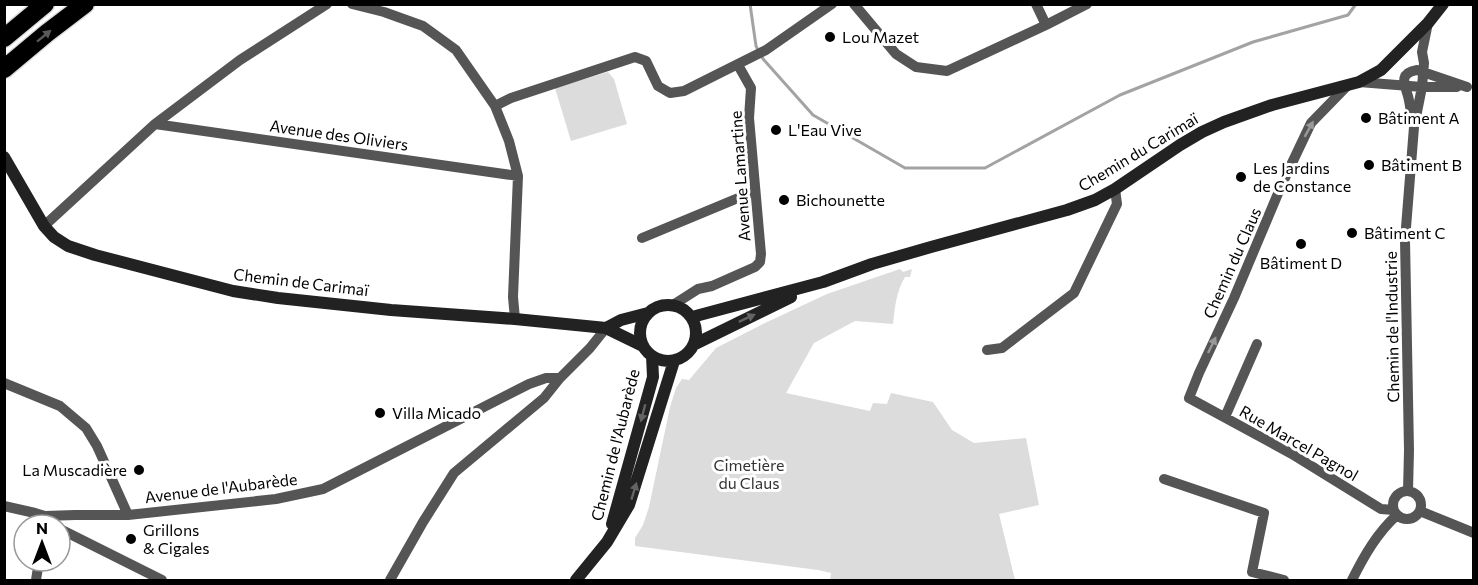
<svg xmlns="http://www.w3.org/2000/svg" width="1478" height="585" viewBox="0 0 1478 585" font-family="Commissioner,sans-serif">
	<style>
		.green { fill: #dcdcdc }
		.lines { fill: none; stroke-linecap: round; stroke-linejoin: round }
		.stream { stroke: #a3a3a3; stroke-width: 3 }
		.highway-casing { stroke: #dbdbdb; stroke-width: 21 }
		.street { stroke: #555; stroke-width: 10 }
		.secondary { stroke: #222; stroke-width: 12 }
		.highway { stroke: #000; stroke-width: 18 }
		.oneway { fill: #595959 }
		.oneway2 { fill: #999 }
		.oneway3 { fill: #646464 }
		.poi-dot { fill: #000; stroke: #fff; stroke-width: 2 }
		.labels { text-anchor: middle; stroke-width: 6; stroke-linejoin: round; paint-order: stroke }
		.poi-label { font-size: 16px; fill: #000; stroke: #fff; text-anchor: start }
		.street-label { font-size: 16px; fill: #000; stroke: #fff }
		.park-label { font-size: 16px; fill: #333; stroke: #fff }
	</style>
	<rect width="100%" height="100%" fill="#fff"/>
	<path class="green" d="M608,72L614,79L627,124L571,141L555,88Z
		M900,269L903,272L912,269L910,277H905C896,292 895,307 893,324L855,321L814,343L786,393L870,411L873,403L887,404L891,393L933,402L952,430L974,443L1026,438L1039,505L999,514L1015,580H830L831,573L818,570L635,546V538L643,525L649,507L670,407L676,388L682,379L689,380L716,348L765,323L827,294Z"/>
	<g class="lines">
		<path class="stream" d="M750,4L756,46L758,50
			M761,56L764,60L813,115L905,168H985L1120,95L1253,42L1348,15L1356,4"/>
		<g class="highway-casing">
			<path id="highway" d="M4,38L45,4
				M4,69L47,33L85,4"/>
		</g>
		<path class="street" d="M352,4L384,12L423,26L456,50L495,106L509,141L518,176L513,297L515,319
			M854,4L896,54L916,67L947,71L1046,25L1087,4
			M1036,4L1046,25
			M1359,82L1422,87H1457
			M1348,85L1311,123L1282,184L1234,298L1199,373L1189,398L1292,454L1381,509L1394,510
			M495,106L511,98L635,57L646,61L658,86L670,93L684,91L766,50L832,4
			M1412,120C1411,112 1410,104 1408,96C1404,83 1399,73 1417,70L1467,87
			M155,124L518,176
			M44,226L155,124L240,60L327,4
			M642,238L755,191
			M673,305L698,289L712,286L755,267L760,262L761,254L749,118L751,88L738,65
			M987,350L1002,348L1074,293L1117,204L1115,189
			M4,383L60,406L86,428L97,446L128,515
			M1225,417L1257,344
			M1164,479L1264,513L1252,572L1284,580
			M1408,491L1409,450L1405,240L1414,127L1422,87L1424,63L1422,52L1428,23
			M1393 505a14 14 0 1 1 28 0a14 14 0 1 1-28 0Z
			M4,506L35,513L45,516L75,515H128L276,499L323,489L529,384L546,378H560
			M1420,511L1474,533
			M60,529L162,580
			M36,580L39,561
			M390,580L423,522L454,473L544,398L560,378L590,348L606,328
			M1352,580C1364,556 1377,533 1397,515"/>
		<path class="secondary" d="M4,157L44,226L54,237L68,246L95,255L233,291L278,298L391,310L515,319L606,328L643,346
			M640 333a28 28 0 1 1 56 0a28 28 0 1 1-56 0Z
			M692,317L823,282L872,264L931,247L1067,210L1095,200L1115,189L1180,145L1202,132L1224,122L1272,105L1359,82L1381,70L1428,23L1443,4
			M606,328L621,320L648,313
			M695,344L791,297
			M612,524L653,377L652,356
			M576,580L607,542L629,505L674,361"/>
		<use href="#highway" class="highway"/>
	</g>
	<defs><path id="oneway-solid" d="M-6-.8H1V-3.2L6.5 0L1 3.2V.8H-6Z" transform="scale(1.5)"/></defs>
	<use class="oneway" href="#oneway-solid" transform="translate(44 36) rotate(-39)"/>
	<g class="oneway2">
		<use href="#oneway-solid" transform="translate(1309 129) rotate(-61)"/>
		<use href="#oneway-solid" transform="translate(1212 345) rotate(-64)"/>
	</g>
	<g class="oneway3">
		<use href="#oneway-solid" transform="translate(747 318) rotate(-25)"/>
		<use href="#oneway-solid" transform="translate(643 413) rotate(105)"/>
		<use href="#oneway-solid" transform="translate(634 491) rotate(-73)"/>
	</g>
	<g class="poi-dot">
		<circle cx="830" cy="37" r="6"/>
		<circle cx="1366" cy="118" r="6"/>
		<circle cx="776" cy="130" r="6"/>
		<circle cx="1369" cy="165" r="6"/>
		<circle cx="1241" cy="177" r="6"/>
		<circle cx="784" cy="200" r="6"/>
		<circle cx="1352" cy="233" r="6"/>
		<circle cx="1301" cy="244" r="6"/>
		<circle cx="380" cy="413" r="6"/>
		<circle cx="139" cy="470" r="6"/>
		<circle cx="131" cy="539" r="6"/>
	</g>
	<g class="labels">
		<g class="poi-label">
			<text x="842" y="43">Lou Mazet</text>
			<text x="1378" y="124">Bâtiment A</text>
			<text x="788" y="136">L'Eau Vive</text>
			<text x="1381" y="171">Bâtiment B</text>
			<text x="1253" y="174">Les Jardins<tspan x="1253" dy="18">de Constance</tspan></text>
			<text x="796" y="206">Bichounette</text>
			<text x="1364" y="239">Bâtiment C</text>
			<text x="1301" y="269" text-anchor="middle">Bâtiment D</text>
			<text x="392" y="419">Villa Micado</text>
			<text x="127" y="476" text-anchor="end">La Muscadière</text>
			<text x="143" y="536">Grillons<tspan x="143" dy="18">&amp; Cigales</tspan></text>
		</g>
		<g class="street-label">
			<text transform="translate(339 135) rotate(8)" y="6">Avenue des Oliviers</text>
			<text transform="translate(1138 152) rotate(-31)" y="6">Chemin du Carimaï</text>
			<text transform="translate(740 176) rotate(-94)" y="6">Avenue Lamartine</text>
			<text transform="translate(1232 263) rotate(-66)" y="6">Chemin du Claus</text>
			<text transform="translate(301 282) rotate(7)" y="6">Chemin de Carimaï</text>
			<text transform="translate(1392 327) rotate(-91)" y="6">Chemin de l'Industrie</text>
			<text transform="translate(1299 443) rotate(30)" y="6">Rue Marcel Pagnol</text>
			<text transform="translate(615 445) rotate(-76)" y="6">Chemin de l'Aubarède</text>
			<text transform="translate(221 488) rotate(-7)" y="6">Avenue de l'Aubarède</text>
		</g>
		<g class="park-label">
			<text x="749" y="471">Cimetière<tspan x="749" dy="18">du Claus</tspan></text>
		</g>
	</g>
	<rect width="1478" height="585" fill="none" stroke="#000000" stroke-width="12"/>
	<g transform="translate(42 543)"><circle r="28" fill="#ffffff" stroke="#999999" stroke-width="1.5"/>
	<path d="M0-4.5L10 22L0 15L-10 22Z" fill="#000000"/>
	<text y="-9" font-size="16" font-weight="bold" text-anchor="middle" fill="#000000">N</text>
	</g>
</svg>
